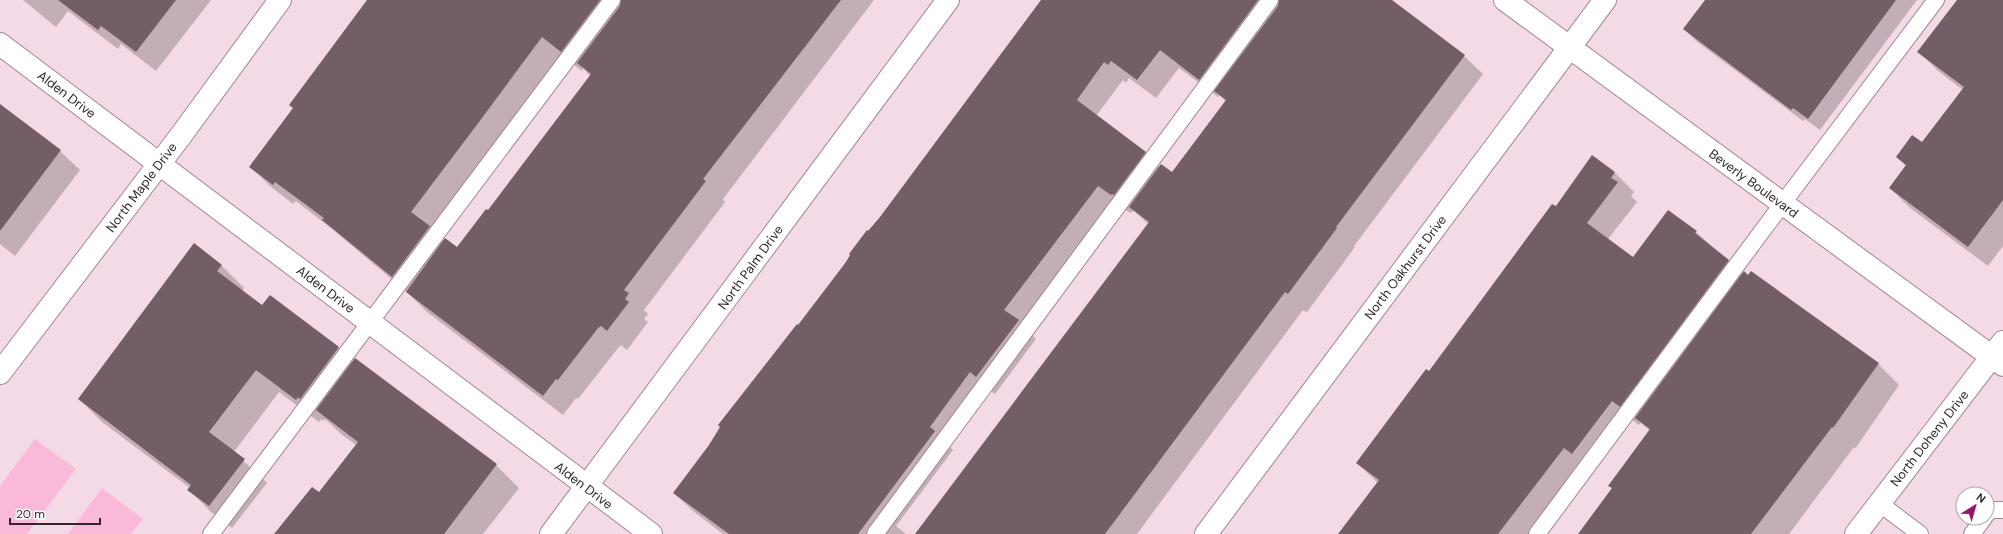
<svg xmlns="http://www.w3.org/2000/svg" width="2003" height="534" viewBox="0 0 2003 534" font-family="'DM Sans',sans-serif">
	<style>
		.green { fill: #fbb9d9 }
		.shadow { fill: #0003; fill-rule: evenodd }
		.building { fill: #735e68 }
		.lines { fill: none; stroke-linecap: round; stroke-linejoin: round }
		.lane-casing { stroke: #9f8893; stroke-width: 18 }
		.street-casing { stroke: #9f8893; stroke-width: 24 }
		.secondary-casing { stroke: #9f8893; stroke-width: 24 }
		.lane { stroke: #fff; stroke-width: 16 }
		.street { stroke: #fff; stroke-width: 22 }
		.secondary { stroke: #fff; stroke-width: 22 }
		.labels { text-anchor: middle; stroke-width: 4; stroke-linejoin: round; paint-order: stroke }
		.street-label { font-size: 13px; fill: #30272b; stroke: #fff }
	</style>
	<rect width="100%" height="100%" fill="#f4dae6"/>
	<path class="green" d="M35,439L76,469L27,534H0V486Z
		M102,488L143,519L131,534H68Z"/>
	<path class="shadow" d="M23,0H211L156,71L121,44L118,49L68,11L56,27Z
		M368,0H874L723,199L725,202L644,310L648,314L644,319L648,322L627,350L621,345L618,348L578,399L576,398L563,415L427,312L407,292L332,229L296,201L293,204L270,186L251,167L294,109ZM563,56L582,71L583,68L590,76L488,212L457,248L444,242L432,230Z
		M1043,0H1390L1464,56L1483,74L1354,246L1355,247L1307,312L1303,310L1137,534H917L1148,224L1134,211L1130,213L1117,203L1024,327L1036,339L995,394L989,390L948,445L953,450L896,526L906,534H723L693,511L674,493ZM1179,68L1218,97L1220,95L1226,102L1172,174L1159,167L1145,153L1096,116L1123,80L1126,83L1129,78L1156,98Z
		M1706,0H1917L1820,130L1805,119L1803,121L1696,41L1684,29Z
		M1958,0H2003V246L1988,266L1910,208L1890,188L1906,166L1897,157L1922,144L1963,90L1938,71L1919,52Z
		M0,106L60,151L80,170L15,256L0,244Z
		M1592,157L1615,173L1634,192L1631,196L1637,202L1608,239L1634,258L1668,211L1696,232L1743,275L1878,364L1899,385L1855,449L1854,447L1789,534H1579L1613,489L1609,485L1650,431L1641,423L1639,425L1631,419L1532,534H1339L1378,483L1357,463L1429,373L1556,207Z
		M221,265L244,288L242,291L263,306L270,296L339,348L353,362L496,465L519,488L483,534H277L319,493L356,445L340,433L325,419L324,421L321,419L319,422L279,392L234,452L267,483L232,528L211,512L189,490L190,488L102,422L79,399Z"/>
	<path class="building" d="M58,0H176L136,52L101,26L98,30Z
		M367,0H600L561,52L542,37L476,126L411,212L430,226L392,277L322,220L324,218L275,182L273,185L249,167L293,108L289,105Z
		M621,0H841L703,179L706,181L624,290L629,293L625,299L629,302L607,331L601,326L598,328L558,380L556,379L543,396L406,292L445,238L457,247L486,209L488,210L591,74L577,63L620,6Z
		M1041,0H1258L1199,80L1160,50L1137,80L1111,61L1108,65L1104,62L1077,100L1146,152L1114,195L1112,194L1111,195L1098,186L1004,310L1019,320L976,377L970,372L930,427L935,431L858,534H729L673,493L709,445L720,427L718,425L797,324L798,325L846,262L850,255L849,254L867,230L868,231L880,217Z
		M1279,0H1392L1465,55L1336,227L1337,228L1288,294L1285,292L1105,534H915L1149,222L1129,207L1161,164L1172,172L1226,100L1214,91L1278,6Z
		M1705,0H1896L1808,119L1793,108L1791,110L1683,29Z
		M1957,0H2003V200L1968,247L1889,188L1906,165L1896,157L1912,135L1922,142L1964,87L1917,52Z
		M0,104L61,150L0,231Z
		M1592,155L1615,172L1611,178L1618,182L1587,223L1633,257L1668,210L1697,231L1695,233L1729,260L1620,407L1612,401L1572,454L1564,448L1498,534H1338L1379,480L1356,463L1426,369L1429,371L1552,204L1556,206Z
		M194,243L222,265L217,271L262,305L270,295L339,347L300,399L298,397L296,400L256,370L209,432L245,459L209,506L187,490L191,485L78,399Z
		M1744,271L1748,275L1751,271L1879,363L1833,428L1832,427L1751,534H1578L1612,488L1608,486L1650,429L1635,418Z
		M355,358L497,464L444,534H274L312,487L319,492L358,442L316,410Z"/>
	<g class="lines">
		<g class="lane-casing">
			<path id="lane" d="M1879,503L1920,534
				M1987,514L1990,510H2003
				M211,534L612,0
				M875,534L1270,0
				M1537,534L1783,203L1936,0
				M1972,534L1984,518"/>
		</g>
		<g class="street-casing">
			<path id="street" d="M0,44L651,534
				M0,373L182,134L280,0
				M551,534L948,0
				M1206,534L1605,0"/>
		</g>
		<g class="secondary-casing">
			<path id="secondary" d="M1505,0L2003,365
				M1856,534L2003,342"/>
		</g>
		<use href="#lane" class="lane"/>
		<use href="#street" class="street"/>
		<use href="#secondary" class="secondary"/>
	</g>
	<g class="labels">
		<g class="street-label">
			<text transform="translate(67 94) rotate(37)" y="5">Alden Drive</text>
			<text transform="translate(1754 183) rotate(36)" y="5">Beverly Boulevard</text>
			<text transform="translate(141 187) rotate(-53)" y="5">North Maple Drive</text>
			<text transform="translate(750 267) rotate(-54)" y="5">North Palm Drive</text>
			<text transform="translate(1405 267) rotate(-53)" y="5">North Oakhurst Drive</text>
			<text transform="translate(326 289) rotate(37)" y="5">Alden Drive</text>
			<text transform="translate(1929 438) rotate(-52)" y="5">North Doheny Drive</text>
			<text transform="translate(584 485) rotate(37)" y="5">Alden Drive</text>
		</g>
	</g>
	<g transform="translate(1975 506) rotate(37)"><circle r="19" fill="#ffffff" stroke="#aca9aa"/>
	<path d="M0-3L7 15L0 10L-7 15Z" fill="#991367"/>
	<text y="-6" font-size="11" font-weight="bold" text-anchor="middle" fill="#30272b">N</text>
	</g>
	<path d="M10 518v6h90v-6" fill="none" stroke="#30272b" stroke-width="2"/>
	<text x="16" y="518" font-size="12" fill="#30272b" stroke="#ffffff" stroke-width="3" paint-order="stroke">20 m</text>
</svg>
